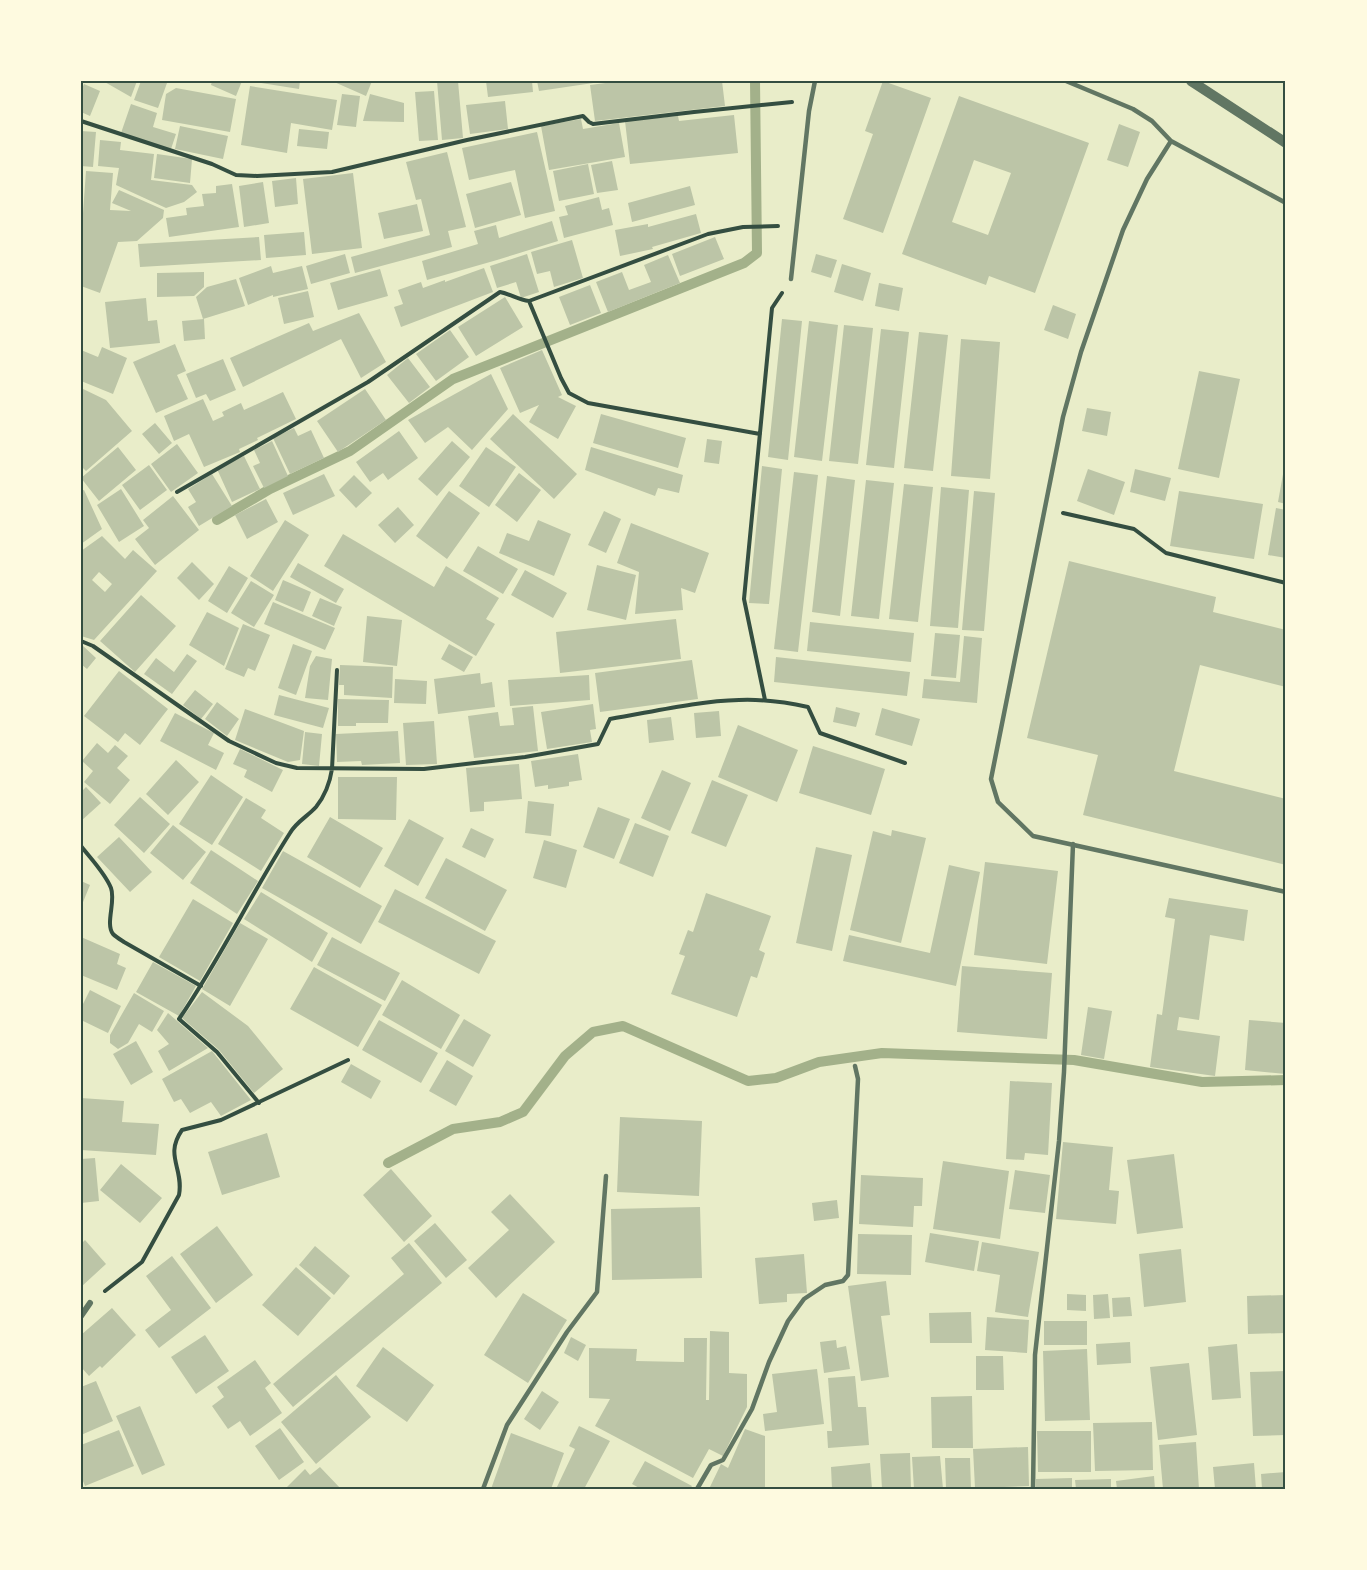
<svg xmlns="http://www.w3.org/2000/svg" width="1367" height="1570" viewBox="0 0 1367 1570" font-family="'Source Sans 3',sans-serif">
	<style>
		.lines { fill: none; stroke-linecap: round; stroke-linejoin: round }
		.stream { stroke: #a3b18a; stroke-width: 10 }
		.building { fill: #bcc5a7; fill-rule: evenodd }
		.path { stroke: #344e41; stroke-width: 4 }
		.service { stroke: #617663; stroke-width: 4.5 }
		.minor { stroke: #617663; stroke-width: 6 }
		.tertiary { stroke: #617663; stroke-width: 10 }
		.neatline { fill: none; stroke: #344e41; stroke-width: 2 }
	</style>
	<rect width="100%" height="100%" fill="#e9edc9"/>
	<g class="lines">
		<path class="stream" d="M217,520L270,489L350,451L453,379L744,263L757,253L755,81
			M388,1163L453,1129L500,1122L523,1112L565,1056L593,1032L623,1026L748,1081L776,1078L819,1062L882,1053L1074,1060L1202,1082L1286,1080"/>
	</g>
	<path class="building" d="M103,81H137L131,97Z
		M141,81H162L167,83L158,108L134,100Z
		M212,81H242L236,96L211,85Z
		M255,81H300L299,89L255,82Z
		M332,81H372L366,96Z
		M437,81H458L463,138L442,140Z
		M486,81H532L533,92L488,97Z
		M537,81H600V82L539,91Z
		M621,81H722L725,106L595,121L590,85Z
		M883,81L931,98L883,233L843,219L873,134L865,131Z
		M84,84L100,91L90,116L81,112V91Z
		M250,86L337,100L332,130L291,123L287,153L241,145Z
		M176,88L236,99L230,132L162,120L166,94Z
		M434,91L438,140L419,141L415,92Z
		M342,94L360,96L356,127L337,125Z
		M370,94L404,103V122L363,121Z
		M959,96L1089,143L1035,293L989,276L986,285L902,254ZM974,160L1011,173L988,235L952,222Z
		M505,101L508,129L470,134L466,105Z
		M131,104L157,113L153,127L176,134L171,149L121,133Z
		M734,115L738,153L630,164L625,121L678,116L679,121Z
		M581,119L583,129L619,123L625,157L549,170L541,126Z
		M1119,124L1140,132L1128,167L1107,160Z
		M180,126L228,136L223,159L175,149Z
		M299,129L329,132L327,149L297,146Z
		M81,131L96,132L93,167L81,166Z
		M537,132L555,211L525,218L515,170L469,180L462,148Z
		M100,140L121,142L120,150L154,154L151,180L192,185L197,192L184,202L166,208L116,185L119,168L98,166Z
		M447,152L466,227L448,231L452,247L355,273L351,257L430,235L421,199L416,200L406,162Z
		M157,154L192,159L190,183L154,178Z
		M612,161L618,190L597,193L591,165Z
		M588,164L594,194L559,201L553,171Z
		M86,171L113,173L110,210L131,211L112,203L119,190L164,210L163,218L137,241L118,242L100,293L81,286V241Z
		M353,173L362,248L312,254L303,179Z
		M296,178L298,204L275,207L272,181Z
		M263,182L269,223L244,227L239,186Z
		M511,182L521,215L475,228L466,194Z
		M232,184L239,227L169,237L166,218L187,215L186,208L204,206L202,194L216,193V186Z
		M690,186L695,205L632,222L628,203Z
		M599,197L602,210L609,208L613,225L564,238L559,217L568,215L565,206Z
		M417,204L423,231L384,239L378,213Z
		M696,214L701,233L652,247L653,249L620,256L615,230L648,224V227Z
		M552,221L558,241L497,260L427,280L422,261L478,244L474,231L496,225L499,238Z
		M304,232L306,255L266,258L264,235Z
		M259,237L261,260L140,267L138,244Z
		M715,237L724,259L680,276L672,254Z
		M572,240L583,278L554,287L550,271L537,274L531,252Z
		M345,254L350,273L311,284L306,266Z
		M527,254L539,292L521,298L516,282L497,288L490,266Z
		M816,254L837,260L831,278L811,272Z
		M668,255L680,283L608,312L596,282L622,272L629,290L651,282L644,265Z
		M842,264L871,273L863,301L834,292Z
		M271,266L273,273L302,266L308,289L273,297V295L248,305L239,278Z
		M484,268L493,292L401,327L394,307L403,304L398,290L421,282L423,288L445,280V282Z
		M380,269L388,296L338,310L330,283Z
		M204,272V287L194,296L157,297V273Z
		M236,279L245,306L203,319L196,297L207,287Z
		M879,283L903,288L899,311L875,306Z
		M590,285L601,313L570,325L559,297Z
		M308,291L314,317L284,324L278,298Z
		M505,297L523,327L476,356L458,327Z
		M146,298L148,321L157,320L160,343L110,348L105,302Z
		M1053,305L1076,314L1068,339L1044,330Z
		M359,313L386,362L361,378L341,339L243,387L230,358L309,323L313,331Z
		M204,319L205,339L184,341L182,321Z
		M782,319L802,321L788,460L768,457Z
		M809,321L838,325L822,461L794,457Z
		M844,325L873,328L858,464L829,461Z
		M881,329L909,332L894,468L866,465Z
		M450,330L469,357L436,381L416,354Z
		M919,332L948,335L933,471L904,468Z
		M961,339L1000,342L990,479L951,476Z
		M175,344L186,371L177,375L188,399L156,413L133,362Z
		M102,347L127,358L113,394L81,381V350L98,357Z
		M542,350L562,395L558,397L576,406L558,439L529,422L539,405L520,413L500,368Z
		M408,358L430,387L409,403L387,375Z
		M223,359L236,390L210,401L206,394L196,398L186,374Z
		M1199,371L1240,379L1219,478L1178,469Z
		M491,374L508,409L472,450L448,427L425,443L408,420Z
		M81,388L106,400L132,431L86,471L81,466Z
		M365,389L386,420L338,452L317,421Z
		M283,392L296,419L257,438L258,440L239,449L240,452L204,467L189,434L174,441L164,416L203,399L213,421L224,416L222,412L241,403L244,410Z
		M1087,408L1111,412L1107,436L1082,431Z
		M513,414L577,474L554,499L490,439Z
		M601,414L686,438L678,468L593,443Z
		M155,423L172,443L159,454L142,434Z
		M294,428L298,436L311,430L324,458L290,474L273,438Z
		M399,431L418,458L388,480L383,473L370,482L356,462Z
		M707,439L722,441L719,464L704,462Z
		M272,441L288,476L264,488L253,466L260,463L254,450Z
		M452,441L470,457L437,496L418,479Z
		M177,444L198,473L171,492L151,464Z
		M118,447L136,470L99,501L81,478Z
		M486,447L516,467L489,507L459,486Z
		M591,447L683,475L679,493L658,488L655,496L585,470Z
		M244,456L260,489L232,502L217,469Z
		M1285,463H1286V504L1278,502Z
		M149,465L167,490L140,510L122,485Z
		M762,466L782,469L769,604L749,603Z
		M1088,469L1125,482L1114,515L1077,501Z
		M1135,469L1171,478L1165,501L1130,492Z
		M794,472L818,475L798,652L774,649Z
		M519,473L541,490L517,522L495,505Z
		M212,474L232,506L199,526L188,507L196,502L188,489Z
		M324,474L335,496L293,515L283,493Z
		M354,475L372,493L356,508L339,490Z
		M827,476L855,480L840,616L812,612Z
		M866,480L894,483L879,619L851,616Z
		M904,484L933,487L918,622L889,619Z
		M941,487L969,490L958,628L930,626Z
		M121,489L144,526L119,542L97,505Z
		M84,490L102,529L81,544V491Z
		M449,491L480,513L447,559L416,536Z
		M974,491L995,493L984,631L962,630Z
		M1179,491L1263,504L1254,559L1170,546Z
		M173,496L199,530L155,565L135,539L149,528L143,520Z
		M266,499L278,522L247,539L235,515Z
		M398,507L414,525L395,543L378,525Z
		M1276,508L1286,510V558L1268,555Z
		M604,511L621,519L606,553L588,545Z
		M285,520L309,535L273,591L250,576Z
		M538,520L571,534L554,576L499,553L507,533L529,541Z
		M631,523L709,553L695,593L681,588L683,610L635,614L639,572L617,563Z
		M343,534L434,587L446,566L499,598L486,619L495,624L476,656L324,566Z
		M102,536L125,559L133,550L157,571L94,640L81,636V551ZM99,572L112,584L105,592L92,580Z
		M478,546L518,569L503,594L463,571Z
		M1069,561L1216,597L1213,612L1286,630V687L1200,665L1174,771L1286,799V865L1083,815L1098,755L1027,738Z
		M192,562L214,584L199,600L177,578Z
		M298,563L344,589L336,603L290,577Z
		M597,565L636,575L626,620L587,610Z
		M229,566L248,578L227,613L208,601Z
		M525,570L567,593L553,618L511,595Z
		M283,580L311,592L303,612L275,600Z
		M251,581L274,595L254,627L231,613Z
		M141,595L176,626L135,672L100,641Z
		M320,598L342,607L334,626L312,616Z
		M273,602L335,628L325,650L264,624Z
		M207,612L239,628L224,666L189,645Z
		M367,616L402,620L397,666L363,662Z
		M676,619L681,659L560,673L556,632Z
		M810,622L914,633L911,662L807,651Z
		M243,624L270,635L255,671L248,668L244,677L225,669Z
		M935,633L960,635L956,678L931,676Z
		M964,636L982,638L977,703L922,698L924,679L960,682Z
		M293,644L312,651L296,695L278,688Z
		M449,644L473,657L464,672L441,659Z
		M82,645L96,658L87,669L81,664Z
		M187,654L197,661L172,694L144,674L156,658L174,672Z
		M316,656L332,659L328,700L305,698L310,666Z
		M776,657L910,672L907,696L774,682Z
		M692,660L698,699L600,712L595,673Z
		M340,665L393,667L392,698L344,695V685H339Z
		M119,671L168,709L140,745L125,733L118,742L84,716Z
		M480,673L481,684L492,682L495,707L438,714L434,679Z
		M589,675L590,700L510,706L508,680Z
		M395,679L427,681L426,704L394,703Z
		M195,690L213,704L201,719L183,705Z
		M279,695L329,708L323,728L274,715Z
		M338,699L389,700L388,723H356V726H338Z
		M217,702L239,719L227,736L205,719Z
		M593,704L596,729L590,730L592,742L547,749L541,712Z
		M533,706L538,751L474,758L468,716L498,712L500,726L514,725L512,708Z
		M836,707L860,713L856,727L833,722Z
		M882,708L920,719L912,746L875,735Z
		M245,709L304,731L300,760L288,762L235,740Z
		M719,711L721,736L696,738L694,713Z
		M175,713L214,733L208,745L224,753L216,770L160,741Z
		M671,717L674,740L649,743L647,720Z
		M434,721L437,764L406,765L403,723Z
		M738,725L798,750L777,802L718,777Z
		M398,731L400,763L362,765L361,761L337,762L336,734Z
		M305,732L322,734L319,766L302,764Z
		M97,743L108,753L115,745L128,756L117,768L130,780L110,804L84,782L93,771L82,761Z
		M813,746L885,769L871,815L799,793Z
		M240,749L283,770L272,792L244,777L247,770L233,764Z
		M578,754L582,780L569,782V786L548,789V785L535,787L531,761Z
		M176,760L199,782L168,815L146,794Z
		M519,764L522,799L484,802V811L470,812L466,768Z
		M662,770L691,783L670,831L641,818Z
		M211,775L243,797L212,845L179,824Z
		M338,777H397L396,820L338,819Z
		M712,780L748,795L726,847L691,833Z
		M86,787L101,803L81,821V792Z
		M140,797L170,824L144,853L114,825Z
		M246,798L266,810L261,818L284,833L261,871L218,844Z
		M528,801L554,804L551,836L525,833Z
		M598,807L630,819L614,859L583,847Z
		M330,817L383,848L360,888L307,857Z
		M409,819L444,838L418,886L384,866Z
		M635,823L669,836L653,877L619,863Z
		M173,825L206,852L183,880L150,853Z
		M471,828L494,839L485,858L462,847Z
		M892,830L926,838L901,943L850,930L873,831L891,836Z
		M119,837L152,872L130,892L97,857Z
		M544,840L577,850L566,888L533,878Z
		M816,847L852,855L832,951L796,943Z
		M211,850L258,881L237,914L190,883Z
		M283,851L382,906L361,944L262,888Z
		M446,858L507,890L485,931L425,898Z
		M985,862L1058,871L1047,964L974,955Z
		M949,865L980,872L956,986L843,961L849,935L930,953Z
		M81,881L90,885L81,907Z
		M395,889L496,941L479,974L378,922Z
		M261,892L328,933L312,962L244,919Z
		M706,893L771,916L759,950L765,953L757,978L751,976L737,1017L671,994L685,956L679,954L688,930L693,932Z
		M1169,898L1248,910L1244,941L1210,935L1199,1020L1179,1017L1177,1030L1220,1036L1215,1076L1150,1067L1157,1014L1162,1015L1175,919L1165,917Z
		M193,899L233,923L200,981L159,957Z
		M240,923L268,939L230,1006L202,989Z
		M81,937L120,954L117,964L126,968L117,990L81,975Z
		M332,937L400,973L385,1001L317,965Z
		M153,962L196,986L179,1016L136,992Z
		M962,966L1052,973L1047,1039L957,1032Z
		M314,967L382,1005L358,1047L290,1009Z
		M402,980L460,1015L441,1049L382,1015Z
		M90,990L121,1006L108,1033L81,1020V1008Z
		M202,992L248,1026L283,1069L254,1093L219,1050L182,1018Z
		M134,993L164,1011L152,1032L139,1024L128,1043L118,1049L110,1043V1035Z
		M1088,1007L1112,1011L1104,1059L1081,1055Z
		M168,1013L208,1048L169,1071L158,1051L169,1044L157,1030Z
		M464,1019L491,1035L473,1067L445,1051Z
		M379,1020L438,1053L421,1083L362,1050Z
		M1249,1020L1286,1023V1074L1245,1070Z
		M136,1041L153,1072L131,1085L113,1054Z
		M212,1051L251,1100L221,1116L211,1102L190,1113L181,1099L174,1102L162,1079Z
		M447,1060L473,1076L456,1106L429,1091Z
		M351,1064L381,1081L371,1099L341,1082Z
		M1010,1081L1052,1083L1048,1155L1025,1153L1024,1160L1006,1159Z
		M81,1098L124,1101L122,1122L159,1124L156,1155L81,1150Z
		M620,1117L702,1121L699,1196L617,1192Z
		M267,1133L280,1177L222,1195L208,1152Z
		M1063,1142L1113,1147L1109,1190L1119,1191L1116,1224L1056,1219Z
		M1174,1154L1183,1228L1137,1234L1127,1160Z
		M95,1158L99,1201L81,1203V1159Z
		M943,1161L1009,1171L1000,1239L933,1229Z
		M121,1164L162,1198L140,1223L100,1190Z
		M391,1169L432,1216L404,1242L363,1195Z
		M1015,1170L1050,1175L1045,1213L1009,1209Z
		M861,1175L923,1178L922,1206H914L913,1227L859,1224Z
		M510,1194L555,1242L496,1298L468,1268L509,1230L491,1212Z
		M837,1200L839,1218L814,1221L812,1203Z
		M700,1207L702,1278L612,1280L611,1209Z
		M435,1223L467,1260L446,1278L414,1241Z
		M217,1226L253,1275L216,1303L180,1254Z
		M930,1233L979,1241L974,1271L925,1262Z
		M858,1234L912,1235L911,1275L857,1274Z
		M85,1240L106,1264L81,1287V1244Z
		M982,1242L1039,1252L1028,1317L995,1312L1000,1275L977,1271Z
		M409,1243L442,1283L293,1407L273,1384L404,1274L391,1258Z
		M315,1246L350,1276L334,1295L299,1265Z
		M1181,1249L1186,1302L1144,1307L1139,1254Z
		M804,1254L807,1293L787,1294V1302L759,1304L755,1258Z
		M172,1256L211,1308L159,1348L145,1330L171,1310L146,1276Z
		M296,1267L331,1298L298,1336L262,1305Z
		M886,1281L890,1315L881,1316L889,1377L861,1381L848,1286Z
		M523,1293L567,1320L528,1383L484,1355Z
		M1067,1294L1086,1295V1311L1067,1310Z
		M1108,1294L1110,1318L1094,1319L1093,1295Z
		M1286,1295V1333L1248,1334L1247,1296Z
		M1130,1297L1132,1316L1113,1317L1112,1298Z
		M112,1308L136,1335L102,1368L100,1366L89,1376L81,1367V1347L83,1345L81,1344V1335Z
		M971,1312L972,1343H930L929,1313Z
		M987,1317L1029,1320L1027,1353L985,1350Z
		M1044,1321H1087V1345H1044Z
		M710,1331L729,1332V1373L747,1374V1407L723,1456L709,1449L693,1478L595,1426L610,1399L589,1398V1348L637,1349L636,1361L684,1362V1338H707L706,1400H709Z
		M205,1335L229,1371L196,1394L171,1357Z
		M571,1337L586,1345L578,1361L564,1353Z
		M836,1340L837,1348L846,1346L850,1369L824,1373L820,1342Z
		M1130,1342L1131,1363L1097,1365L1096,1344Z
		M1237,1344L1241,1398L1212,1400L1208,1347Z
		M383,1347L434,1385L407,1422L356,1386Z
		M1087,1349L1090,1420L1045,1421L1043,1351Z
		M976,1356H1003L1004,1390H976Z
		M255,1360L271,1383L265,1388L282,1413L250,1436L240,1421L228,1429L212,1406L224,1397L217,1387Z
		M1189,1363L1197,1435L1158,1440L1150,1367Z
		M817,1369L824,1424L765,1431L763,1414L777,1412L772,1374Z
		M1286,1371V1435L1253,1436L1250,1372Z
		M336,1375L371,1417L316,1464L281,1422Z
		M855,1376L858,1407H866L869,1445L828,1448L827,1431H832L828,1378Z
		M96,1381L113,1421L81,1435V1387Z
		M542,1391L559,1402L540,1430L524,1419Z
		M972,1396L973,1448H932L931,1397Z
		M140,1406L165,1465L142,1475L116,1416Z
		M1152,1422L1153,1470L1095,1471L1093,1423Z
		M579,1426L610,1441L584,1489H556L575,1449L569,1446Z
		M280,1428L304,1462L279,1480L255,1446Z
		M745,1429L765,1436V1489H709L721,1464L728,1468Z
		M119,1430L134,1466L85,1486L81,1476V1445Z
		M1037,1431H1091V1472H1038Z
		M511,1433L564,1453L551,1489H491Z
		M1196,1442L1199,1489H1163L1159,1445Z
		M1028,1447L1029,1486L975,1488L973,1449Z
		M910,1453L911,1489H882L880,1454Z
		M940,1456L943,1489H914L912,1457Z
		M945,1458H970L971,1489H946Z
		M645,1461L692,1486L690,1489H641L632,1484Z
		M870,1463L872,1489H832L831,1467Z
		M1254,1463L1256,1489H1215L1213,1467Z
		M320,1467L341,1489H285L305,1469L310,1475Z
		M1286,1472V1489H1262L1261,1474Z
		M1154,1476L1155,1489H1117L1116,1481Z
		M1072,1478V1489H1036V1479Z
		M1111,1479V1489H1076L1075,1480Z"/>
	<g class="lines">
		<path class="path" d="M81,121L212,164L236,175L257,176L332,172L467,140L583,116L589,122L593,124L694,112L792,102
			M529,301L561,378L569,393L588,403L760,434
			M177,492L368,382L500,292C511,294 518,300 529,301L708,234L743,227L778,226
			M1063,513L1134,529L1166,553L1286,583
			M81,641L93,646L229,741L276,763L297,768L424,769L525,757L598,744L610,719C652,712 697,701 739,700C763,699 785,702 808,707L820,733L905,763
			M765,700L744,599L772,308L782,293
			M81,846C91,859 105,873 111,888C116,901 105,924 113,934C116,937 121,940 124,942L201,986
			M259,1103L217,1052L179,1019C220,959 251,894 290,833C296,822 308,816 316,807C324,797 330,782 332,769L337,670
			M105,1291L142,1262L179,1195C184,1168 164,1156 182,1130L221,1120L348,1060"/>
		<path class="service" d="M1066,81L1133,109L1152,121L1171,141
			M1286,203L1171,141L1147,179L1123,230L1081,352L1063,417L991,779L998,802L1033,836L1286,892
			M791,279L809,111L815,81
			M483,1489L507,1425L567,1332L597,1292L606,1176
			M697,1489L711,1465L723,1460L752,1409L769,1362L788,1321L804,1299L825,1285L843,1281L848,1275L858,1079L855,1066
			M1033,1489L1035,1355L1059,1141L1064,1072L1073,844"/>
		<path class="minor" d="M81,1316L90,1303"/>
		<path class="tertiary" d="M1191,81L1286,143"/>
	</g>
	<rect width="1367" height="1570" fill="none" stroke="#fefae0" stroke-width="165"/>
	<rect x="82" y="82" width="1202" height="1406" class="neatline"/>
</svg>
